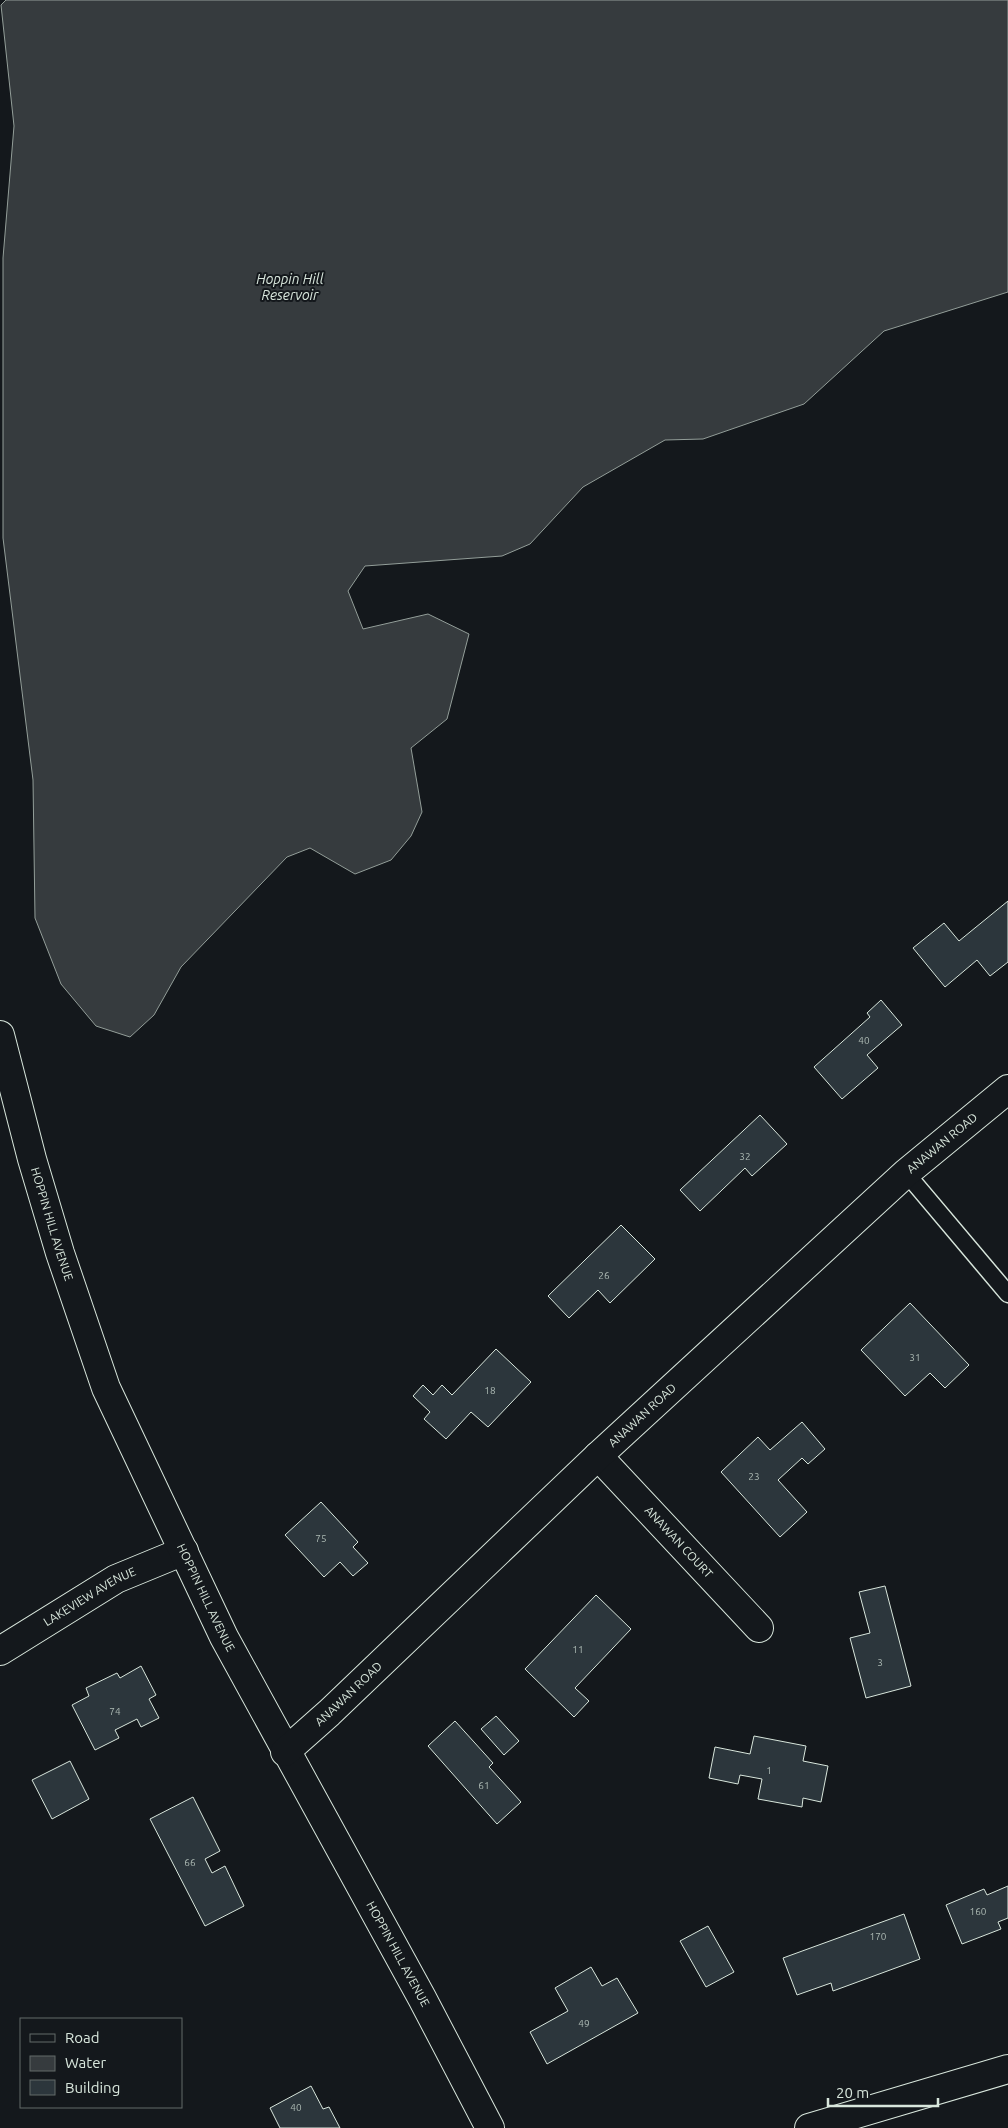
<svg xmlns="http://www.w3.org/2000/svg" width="1008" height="2128" viewBox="0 0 1008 2128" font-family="Ubuntu,sans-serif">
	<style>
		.water { fill: #363b3e; stroke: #939e99 }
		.building { fill: #2c363c; stroke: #d8e6dc }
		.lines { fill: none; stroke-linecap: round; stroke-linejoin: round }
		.lane-casing { stroke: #d8e6dc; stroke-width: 19 }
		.street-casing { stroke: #d8e6dc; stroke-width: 30 }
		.secondary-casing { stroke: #d8e6dc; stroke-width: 30 }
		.lane { stroke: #14181c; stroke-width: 16 }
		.street { stroke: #14181c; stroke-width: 28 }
		.secondary { stroke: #14181c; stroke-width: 28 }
		.labels { text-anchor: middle; stroke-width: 4; stroke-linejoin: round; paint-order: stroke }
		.number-label { font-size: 10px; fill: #adbab4 }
		.street-label { font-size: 12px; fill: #d8e6dc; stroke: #14181c }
		.water-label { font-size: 14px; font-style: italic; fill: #d8e6dc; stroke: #14181c }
	</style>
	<rect width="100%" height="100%" fill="#14181c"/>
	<path class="water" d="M6,0H1008V292L884,331L804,404L703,439L665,440L583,487L530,544L502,556L365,566L348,591L363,629L428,614L469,634L447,719L411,748L422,812L411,836L391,860L355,874L310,848L287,857L181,967L154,1015L130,1037L96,1026L61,984L35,918L33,780L3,538V258L14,126L1,5Z"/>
	<path class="building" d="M1008,901V962L990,976L977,960L945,987L913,948L944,923L959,941Z
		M881,1000L902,1025L867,1055L878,1068L842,1099L814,1067L870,1017L867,1013Z
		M760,1115L787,1144L752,1176L745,1168L700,1211L680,1190Z
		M621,1225L655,1259L610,1303L598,1290L569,1318L548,1296Z
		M910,1303L969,1365L945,1388L930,1373L905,1396L861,1350Z
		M496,1349L531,1382L488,1427L471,1412L446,1439L424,1419L430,1412L413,1396L423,1385L433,1395L442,1385L452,1395Z
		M802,1422L825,1449L808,1464L802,1458L778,1480L807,1512L780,1537L721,1472L758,1437L770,1450Z
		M321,1502L358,1542L353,1547L368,1563L353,1576L340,1562L324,1577L285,1535Z
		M885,1586L911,1686L866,1698L850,1638L870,1633L859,1592Z
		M596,1595L631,1629L575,1688L589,1701L574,1717L525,1669Z
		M141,1666L156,1695L149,1699L159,1718L141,1727L137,1719L115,1730L119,1738L95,1750L72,1705L89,1696L86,1688L117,1673L120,1678Z
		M496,1716L519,1741L504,1755L481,1729Z
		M455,1721L493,1763L489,1767L521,1802L497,1824L428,1746Z
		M754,1736L806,1746L803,1761L828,1766L821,1802L803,1798L802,1807L758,1799L762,1779L740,1775L738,1784L709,1778L715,1747L750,1754Z
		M70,1761L89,1799L52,1819L32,1780Z
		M193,1797L220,1851L205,1859L212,1873L225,1866L244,1906L205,1926L150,1819Z
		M1008,1886V1918L998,1922L1001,1929L962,1944L946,1905L984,1889L987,1895Z
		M904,1914L920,1959L833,1991L831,1983L797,1995L783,1958Z
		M708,1926L734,1972L706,1987L680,1941Z
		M591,1967L602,1986L617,1978L638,2013L547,2064L530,2032L568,2011L555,1988Z
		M311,2086L323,2109L329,2107L340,2128H280L270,2108Z"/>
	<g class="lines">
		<g class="lane-casing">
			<path id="lane" d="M906,1173L1008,1294"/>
		</g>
		<g class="street-casing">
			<g id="street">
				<path id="s1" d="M598,1456L759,1628"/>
				<path id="s2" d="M0,1651L116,1579L184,1551"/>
				<path d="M809,2128L1008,2069"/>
			</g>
		</g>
		<g class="secondary-casing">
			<g id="secondary">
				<path id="s3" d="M0,1035L32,1159L60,1253L106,1388L224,1637L422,1998L490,2128"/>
				<path id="s4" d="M285,1752L329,1713L598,1456L906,1173L1008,1089"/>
			</g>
		</g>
		<use href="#lane" class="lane"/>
		<use href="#street" class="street"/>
		<use href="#secondary" class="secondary"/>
	</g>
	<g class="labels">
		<g class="number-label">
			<text x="864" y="1044">40</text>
			<text x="745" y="1160">32</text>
			<text x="604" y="1279">26</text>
			<text x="915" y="1361">31</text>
			<text x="490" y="1394">18</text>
			<text x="754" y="1480">23</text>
			<text x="321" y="1542">75</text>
			<text x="578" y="1653">11</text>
			<text x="880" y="1666">3</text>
			<text x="115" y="1715">74</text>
			<text x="769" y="1774">1</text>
			<text x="484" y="1789">61</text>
			<text x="190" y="1866">66</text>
			<text x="978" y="1915">160</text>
			<text x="878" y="1940">170</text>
			<text x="584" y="2027">49</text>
			<text x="296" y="2111">40</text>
		</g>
		<g class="street-label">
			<text dy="4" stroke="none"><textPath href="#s4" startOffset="896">ANAWAN ROAD</textPath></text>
			<text dy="4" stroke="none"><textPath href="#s3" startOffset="196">HOPPIN HILL AVENUE</textPath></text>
			<text dy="4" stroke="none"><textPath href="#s4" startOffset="491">ANAWAN ROAD</textPath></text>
			<text dy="4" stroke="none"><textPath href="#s1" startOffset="118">ANAWAN COURT</textPath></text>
			<text dy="4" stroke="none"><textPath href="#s2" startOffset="105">LAKEVIEW AVENUE</textPath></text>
			<text dy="4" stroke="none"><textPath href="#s3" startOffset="601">HOPPIN HILL AVENUE</textPath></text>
			<text dy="4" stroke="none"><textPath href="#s4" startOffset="86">ANAWAN ROAD</textPath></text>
			<text dy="4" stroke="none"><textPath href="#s3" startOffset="1006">HOPPIN HILL AVENUE</textPath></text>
		</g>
		<g class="water-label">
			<text x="290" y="284">Hoppin Hill<tspan x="290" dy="16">Reservoir</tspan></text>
		</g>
	</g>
	<rect x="20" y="2018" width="162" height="90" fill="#14181c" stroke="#626a69"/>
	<rect x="30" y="2034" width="25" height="8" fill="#14181c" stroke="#626a69"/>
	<text x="65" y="2043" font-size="15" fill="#d8e6dc">Road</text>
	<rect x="30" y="2056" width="25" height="15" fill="#363b3e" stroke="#626a69"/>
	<text x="65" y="2068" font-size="15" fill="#d8e6dc">Water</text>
	<rect x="30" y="2080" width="25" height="15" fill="#2c363c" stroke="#626a69"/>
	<text x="65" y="2093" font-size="15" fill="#d8e6dc">Building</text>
	<path d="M828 2098v8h110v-8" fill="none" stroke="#d8e6dc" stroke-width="2.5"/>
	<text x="836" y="2098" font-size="15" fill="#d8e6dc" stroke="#14181c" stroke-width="4" paint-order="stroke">20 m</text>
</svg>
